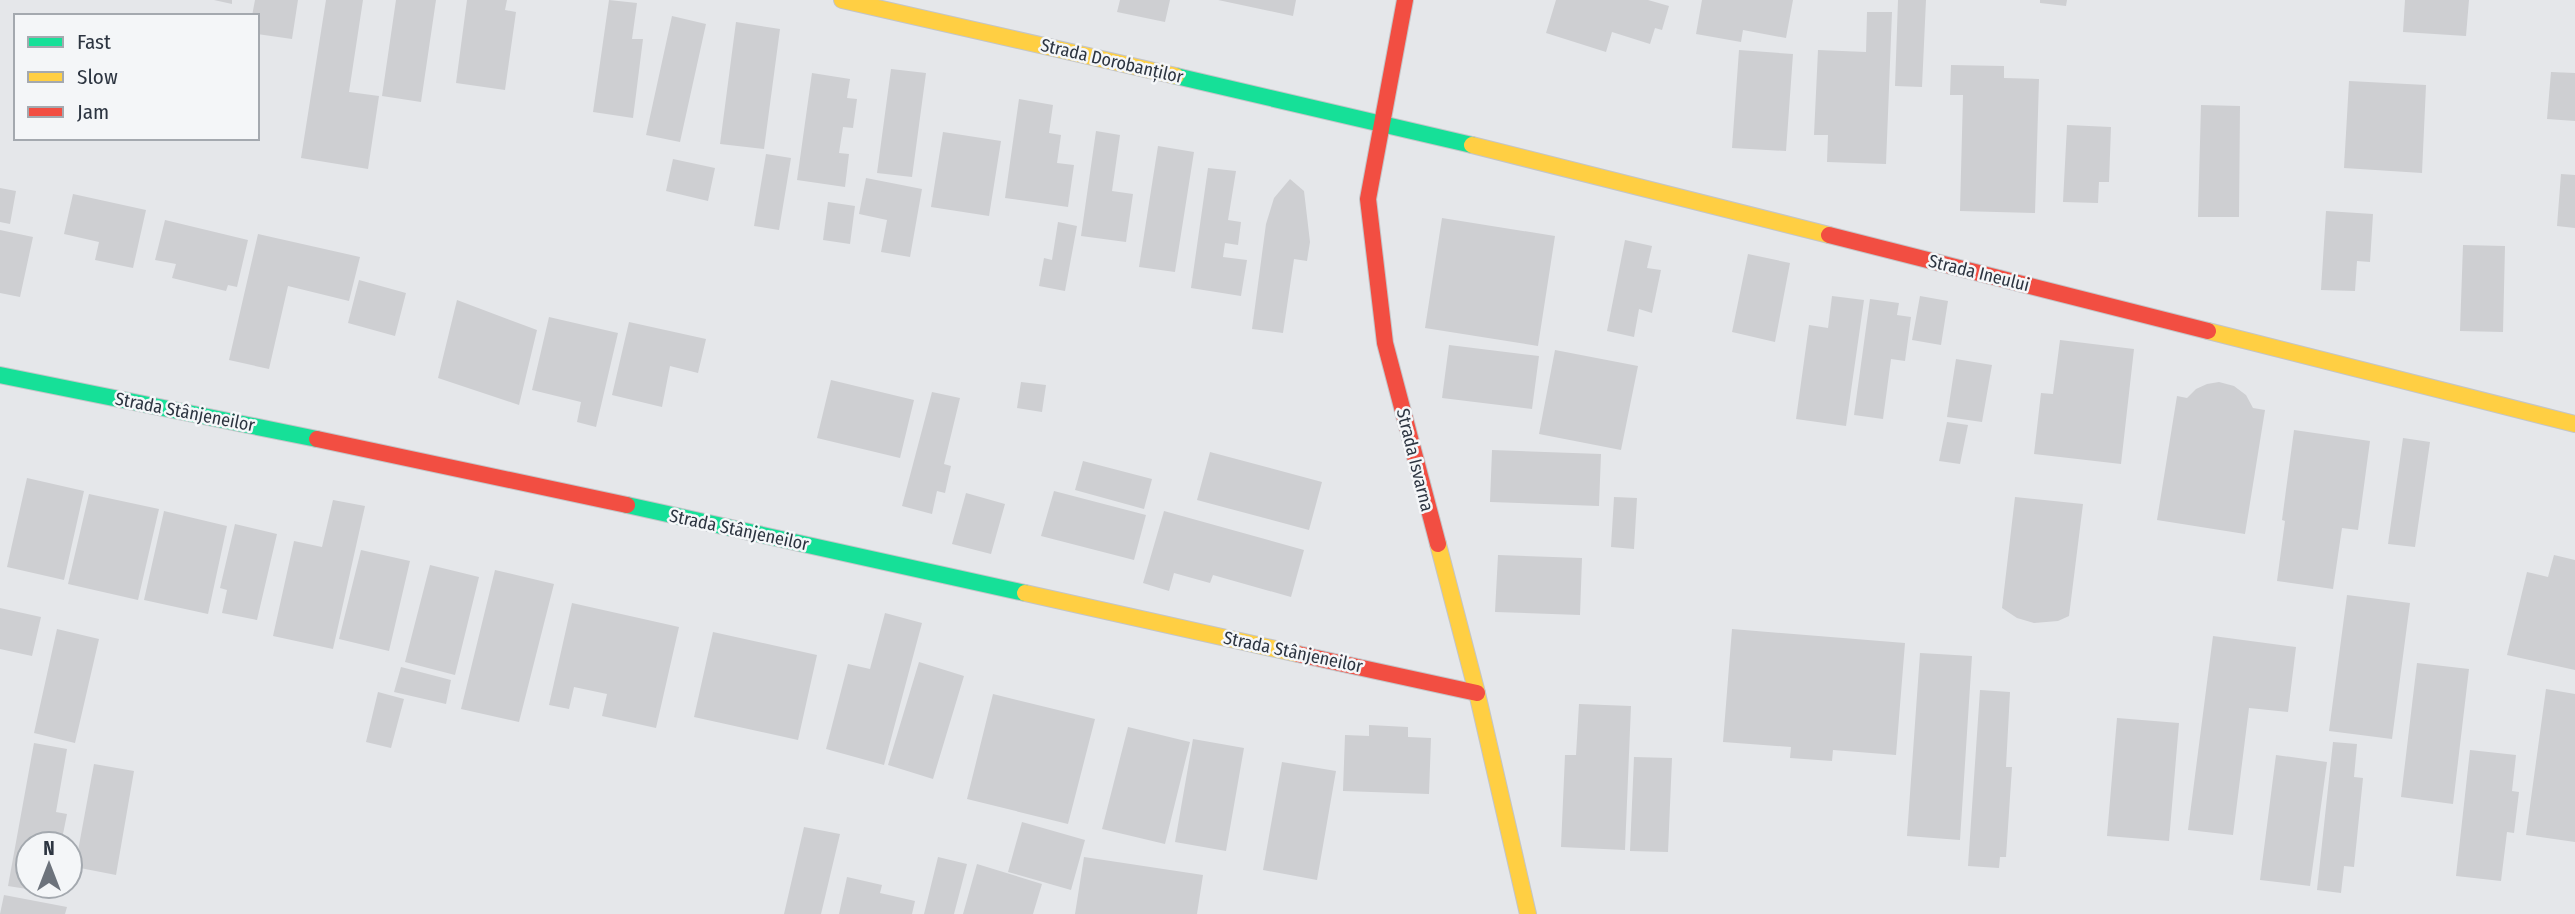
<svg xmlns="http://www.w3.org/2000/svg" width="2575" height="914" viewBox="0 0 2575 914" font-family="'Fira Sans Condensed',sans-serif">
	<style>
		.building { fill: #cecfd2 }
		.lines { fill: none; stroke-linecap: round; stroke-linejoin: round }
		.fast-casing { stroke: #c3c5c8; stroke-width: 18 }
		.slow-casing { stroke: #c3c5c8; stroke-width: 18 }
		.jam-casing { stroke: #c3c5c8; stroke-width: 18 }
		.fast { stroke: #16e098; stroke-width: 16 }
		.slow { stroke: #ffcf43; stroke-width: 16 }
		.jam { stroke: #f24e42; stroke-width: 16 }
		.labels { text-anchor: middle; stroke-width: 5; stroke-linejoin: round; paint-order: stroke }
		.street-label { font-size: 18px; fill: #2d3541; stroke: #f4f6f8 }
	</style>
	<rect width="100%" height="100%" fill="#e5e7ea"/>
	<path class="building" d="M214,0H232V4Z
		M255,0H298L292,39L257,34V16H252Z
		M326,0H363L349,92L379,96L368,169L301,158Z
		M396,0H436L421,102L382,96Z
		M467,0H507L505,10L516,12L505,90L456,83Z
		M609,0L637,3L632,39H643L633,118L593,112Z
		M1120,0H1170L1165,22L1117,12Z
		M1218,0H1296L1293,16Z
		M1556,0H1648L1669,6L1662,30L1655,28L1650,44L1612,32L1606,52L1546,33Z
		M1702,0H1793L1786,38L1743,30L1741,42L1696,34Z
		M1898,0H1926L1922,87L1895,86Z
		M2040,0H2067L2066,6L2040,3Z
		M2405,0H2469L2466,36L2403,32Z
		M1867,12H1892L1886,164L1827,162L1828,135H1814L1818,50L1866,52Z
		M672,16L706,24L680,142L646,135Z
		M736,22L780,29L764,149L720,144Z
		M1739,50L1793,54L1786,151L1732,148Z
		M1951,65L2004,66V78L2039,79L2035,213L1960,211L1963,95H1950Z
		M891,69L926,73L912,177L877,173Z
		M2551,72L2575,73V121L2547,119Z
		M812,73L850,79L847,98L857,99L853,128L843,127L839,153L849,154L845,187L797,180Z
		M2349,81L2426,85L2422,173L2344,168Z
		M1019,99L1053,105L1049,133L1061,135L1057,163L1074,165L1068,207L1005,198Z
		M2201,105L2240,106L2239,217H2198Z
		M2067,125L2111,127L2109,182H2099L2098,203L2063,202Z
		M1096,131L1120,135L1112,191L1133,194L1126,242L1081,236Z
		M943,132L1001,141L989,216L931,207Z
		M1158,146L1194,152L1175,272L1139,267Z
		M766,154L791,158L779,230L754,226Z
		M673,159L715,168L708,201L666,191Z
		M1208,168L1236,171L1228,220L1241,222L1238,245L1225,243L1223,257L1247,260L1241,296L1191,288Z
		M2561,174L2575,175V228L2557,226Z
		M866,178L922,189L910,257L881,252L887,220L859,214Z
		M1290,179L1304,191L1310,242L1307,261L1294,259L1283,333L1252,329L1266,224L1274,198Z
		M0,188L16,191L10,224L0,222Z
		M73,194L146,210L133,268L95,260L99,242L64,234Z
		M828,202L855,206L850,244L823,240Z
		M2326,211L2373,214L2370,262L2357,261L2355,291L2321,290Z
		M1442,218L1555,236L1538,346L1425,328Z
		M165,220L248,240L237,287L228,285L226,291L172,278L176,264L155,260Z
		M1058,222L1077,226L1065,291L1039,286L1044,258L1052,260Z
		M0,230L33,237L20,297L0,293Z
		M258,234L360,257L349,301L288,286L269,369L229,360Z
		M1625,240L1652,246L1647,268L1661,270L1652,313L1639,309L1634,337L1607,331Z
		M2463,245L2505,246L2503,332L2460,331Z
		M1748,254L1790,263L1775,342L1732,332Z
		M359,280L406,293L395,336L348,323Z
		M1832,296L1864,300L1846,426L1796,419L1809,325L1828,328Z
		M1920,296L1948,301L1941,345L1912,340Z
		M1870,299L1899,303L1897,315L1911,317L1905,361L1891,359L1883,419L1854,415Z
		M457,300L537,330L519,405L438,378Z
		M549,317L618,333L596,427L577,422L581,402L532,390Z
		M629,322L706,339L698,373L670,366L662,407L612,395Z
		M2060,340L2134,349L2121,464L2034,454L2041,393L2053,394Z
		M1449,345L1539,356L1532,409L1442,398Z
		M1555,350L1638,366L1621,450L1539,434Z
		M1956,359L1992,365L1982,422L1947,417Z
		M831,380L914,400L900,458L817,438Z
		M1021,382L1046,385L1042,412L1017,408Z
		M2219,382L2234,386L2246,395L2253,408L2265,410L2245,534L2157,520L2177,396L2187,398L2196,389L2207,384Z
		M932,392L960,398L944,464L951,466L945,493L937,491L932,514L902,506Z
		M1947,422L1968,425L1960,464L1939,461Z
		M2294,430L2370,441L2358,530L2342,528L2333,589L2277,581L2285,521L2282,520Z
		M2403,438L2430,442L2415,547L2388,544Z
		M1492,450L1601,454L1599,506L1490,502Z
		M1210,452L1322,482L1309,530L1197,500Z
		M1083,461L1152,479L1144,509L1075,490Z
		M27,478L84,491L64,580L7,567Z
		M1054,491L1146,515L1134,560L1041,536Z
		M966,493L1005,504L991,554L952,544Z
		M89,494L159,509L138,600L68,584Z
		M1614,497L1637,498L1634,549L1611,547Z
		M2015,497L2083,504L2069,616L2058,621L2034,623L2017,618L2002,608Z
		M333,500L365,506L333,649L273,636L294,541L322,547Z
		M164,511L227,526L208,614L144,600Z
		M1164,511L1304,550L1291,597L1213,575L1210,583L1174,573L1169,591L1143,583Z
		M235,524L277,534L257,620L222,613L227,590L220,588Z
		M361,550L410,561L389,651L339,639Z
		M1498,555L1582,558L1580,615L1495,612Z
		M2554,555L2575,560V670L2507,655L2527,572L2548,577Z
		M430,565L479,577L455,675L405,662Z
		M495,570L554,584L519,722L461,709Z
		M2347,595L2410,603L2392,739L2329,731Z
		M572,603L679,627L656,728L602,716L607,694L574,687L569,709L549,705Z
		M0,608L41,617L32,656L0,649Z
		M885,613L922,623L884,765L826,749L848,664L870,669Z
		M57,629L99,639L75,743L34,733Z
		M1732,629L1905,643L1896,755L1833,750L1832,761L1790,758L1791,747L1723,742Z
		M713,632L817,655L798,740L694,717Z
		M2213,636L2296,647L2288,712L2249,708L2233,835L2188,830Z
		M1920,653L1972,656L1960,840L1907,836Z
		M919,662L964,676L933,779L888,765Z
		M2417,663L2469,669L2453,804L2401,797Z
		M401,667L451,680L446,704L394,692Z
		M2546,689L2575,694V842L2526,835Z
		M1980,690L2010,692L2006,767H2012L2006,857H2000L1999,868L1968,866Z
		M378,692L404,699L391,748L366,742Z
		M993,694L1095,719L1068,824L967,799Z
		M1579,704L1631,706L1625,850L1561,847L1565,755H1576Z
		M2117,718L2179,723L2169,841L2107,836Z
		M1369,725L1408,727V737L1431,738L1429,794L1343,791L1345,735L1369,736Z
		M1128,727L1190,742L1165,844L1102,829Z
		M1193,739L1244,748L1226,851L1175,842Z
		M2333,742L2357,744L2354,777L2363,778L2354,867L2344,866L2341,893L2317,890Z
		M34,743L67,749L56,812L67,814L61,844H28V886H54L52,893L8,886Z
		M2470,750L2516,755L2512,791L2519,792L2514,833L2507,832L2501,881L2456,876Z
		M2276,755L2327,762L2310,886L2260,880Z
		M1634,757L1672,758L1668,852L1630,851Z
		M1282,762L1336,771L1317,880L1263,870Z
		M94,764L134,771L116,875L75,867Z
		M1022,822L1085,840L1071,890L1008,872Z
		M804,827L840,834L821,914H784Z
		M938,857L967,864L954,914H924Z
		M1084,857L1203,875L1197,914H1075Z
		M977,864L1042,884L1033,914H963Z
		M847,877L882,885L880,893L915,901L912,914H839Z
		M4,895L67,907L65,914H0Z"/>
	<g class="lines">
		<g class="fast-casing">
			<path id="fast" d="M1176,76L1472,145
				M0,375L317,439
				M627,505L1025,593"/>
		</g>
		<g class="slow-casing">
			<path id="slow" d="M842,0L1176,76
				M1472,145L1829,235
				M2208,331L2575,424
				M1438,544L1477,693L1528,914
				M1025,593L1298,654"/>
		</g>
		<g class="jam-casing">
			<path id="jam" d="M1405,0L1368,199L1385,343L1438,544
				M1829,235L2208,331
				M317,439L627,505
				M1298,654L1477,693"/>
		</g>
		<use href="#fast" class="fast"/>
		<use href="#slow" class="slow"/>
		<use href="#jam" class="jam"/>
	</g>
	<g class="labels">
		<g class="street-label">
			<text transform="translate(1112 61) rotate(13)" y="6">Strada Dorobanților</text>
			<text transform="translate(1979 273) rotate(14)" y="6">Strada Ineului</text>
			<text transform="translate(185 412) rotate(11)" y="6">Strada Stânjeneilor</text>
			<text transform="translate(1415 460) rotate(76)" y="6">Strada Isvarna</text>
			<text transform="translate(739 530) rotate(12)" y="6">Strada Stânjeneilor</text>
			<text transform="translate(1293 652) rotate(12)" y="6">Strada Stânjeneilor</text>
		</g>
	</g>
	<rect x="14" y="14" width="245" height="126" fill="#f4f6f8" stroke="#a4a9af" stroke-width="2"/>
	<rect x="28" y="37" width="35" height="10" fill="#16e098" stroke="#a4a9af" stroke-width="2"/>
	<text x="77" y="49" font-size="21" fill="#2d3541">Fast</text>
	<rect x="28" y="72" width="35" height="10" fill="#ffcf43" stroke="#a4a9af" stroke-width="2"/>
	<text x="77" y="84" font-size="21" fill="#2d3541">Slow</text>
	<rect x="28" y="107" width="35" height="10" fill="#f24e42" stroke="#a4a9af" stroke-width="2"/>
	<text x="77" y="119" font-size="21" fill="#2d3541">Jam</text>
	<g transform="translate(49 865)"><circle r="33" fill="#f4f6f8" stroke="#a4a9af" stroke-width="2"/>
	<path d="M0-5L12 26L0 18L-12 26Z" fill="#6d737c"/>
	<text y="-10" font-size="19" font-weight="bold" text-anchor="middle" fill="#2d3541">N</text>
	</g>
</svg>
